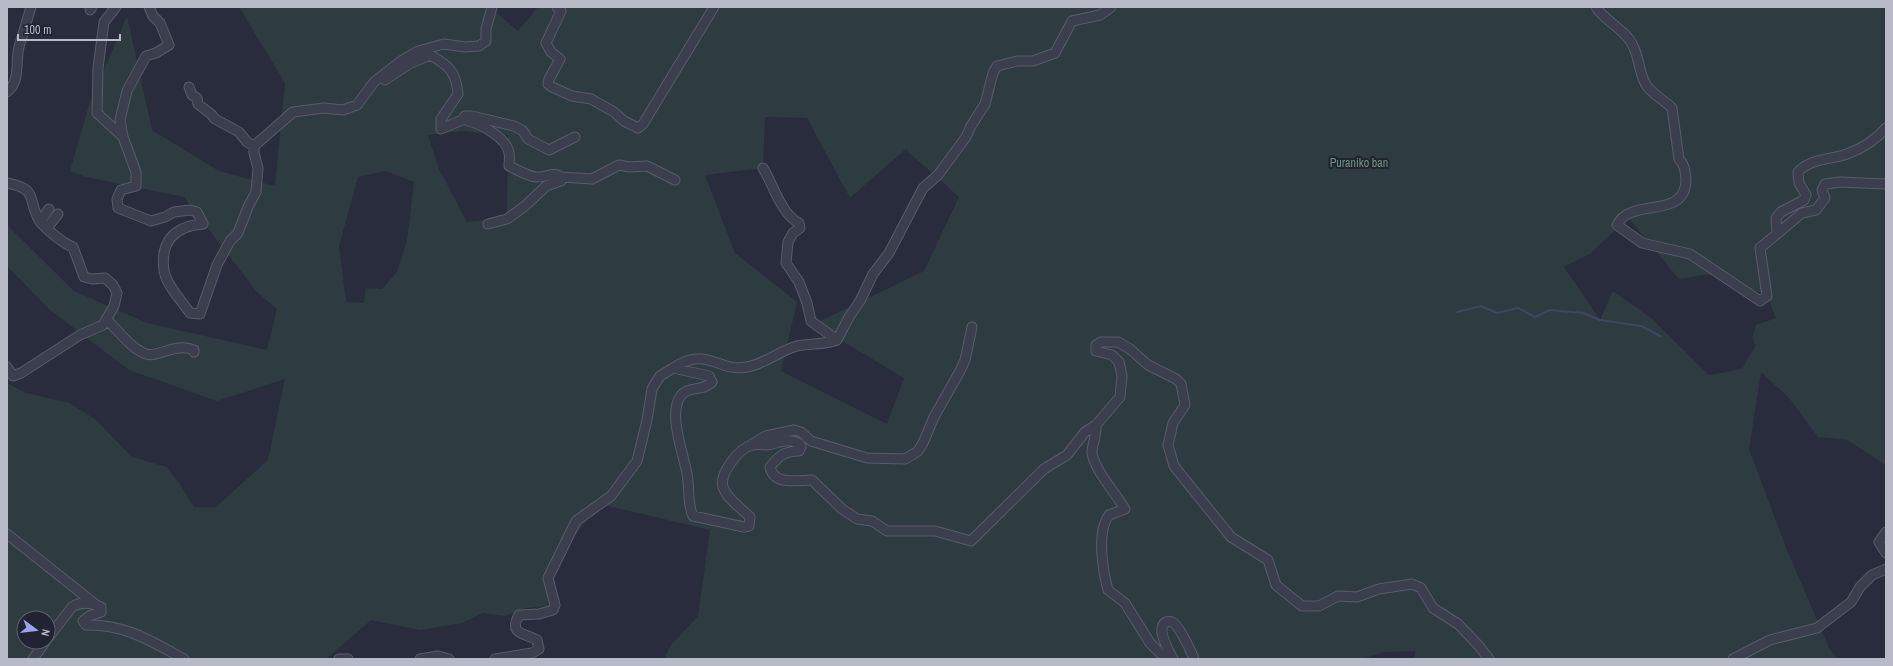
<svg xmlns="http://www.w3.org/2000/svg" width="1893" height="666" viewBox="0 0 1893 666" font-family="'Archivo Narrow',sans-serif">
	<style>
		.green { fill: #2e3c41; fill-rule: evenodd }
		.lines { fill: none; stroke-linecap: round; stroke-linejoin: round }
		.stream { stroke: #404663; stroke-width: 2 }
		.minor-casing { stroke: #595c6a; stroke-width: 11 }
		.minor { stroke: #3b3e4c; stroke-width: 9 }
		.labels { text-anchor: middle; stroke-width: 4; stroke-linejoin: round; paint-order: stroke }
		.park-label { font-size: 12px; fill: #729582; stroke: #202331 }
	</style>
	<rect width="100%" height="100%" fill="#282c3c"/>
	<path class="green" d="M239,7H490L518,31L538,7H1886V465L1847,440L1818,437L1789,398L1761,372L1749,449L1787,550L1830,650L1838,659H1414L1415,651L1385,652L1362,659H664L671,645L698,616L710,530L600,504L544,574L549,606L525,608L505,616L483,613L462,623L420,630L371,620L326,659H7V383L26,393L69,403L95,419L132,457L167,467L180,484L194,507H216L268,460L285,379L217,401L129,370L50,310L7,266V225L74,291L147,323L267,350L277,309L257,292L184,197L86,177L70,171L89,105L127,16L152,130L219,171L275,186L285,83ZM765,117L807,118L850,198L908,147L906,150L959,197L924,271L814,324L904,378L887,424L781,371L797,302L735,253L705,175L763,168ZM461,131L508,135L507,218L467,222L439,169L428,135ZM386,171L414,182L407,241L397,272L382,289L366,288L364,303L346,302L339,246L358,177ZM1628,218L1679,279L1718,273L1767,296L1776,318L1756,325L1752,338L1756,345L1742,369L1709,375L1651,318L1613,291L1600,320L1564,267L1591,253ZM24,618H48V642H24Z"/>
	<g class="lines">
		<path class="stream" d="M1457,312L1481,306L1497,313L1518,308L1535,317L1550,310L1583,313L1600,320L1641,326L1660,336"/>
		<g class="minor-casing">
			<path id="minor" d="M116,7L104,22L98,68L97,113L123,137L136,172V186L121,190L117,199L118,208L151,221L165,217L174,212L190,210L197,212L203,224C174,226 160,242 164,271C167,286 182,301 190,313L200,314L217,265L230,241L238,233L248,207L256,192L258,168L254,153V146L293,112L324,108L343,110L357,105L374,82L401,61L418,51L444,44L465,47L479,46L486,41V29L492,7
				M557,7L561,11L546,43L551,52L560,59L549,79L548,84L552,87L572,96L591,99L614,112L624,121L638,128L643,124L714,7
				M1596,7C1601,17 1621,28 1629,39C1639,52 1638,69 1645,83C1651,94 1663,99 1672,108L1679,159C1685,165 1685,171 1686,179C1686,221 1631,196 1617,225L1642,243L1690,254L1760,301L1767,296L1760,248L1802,213L1816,210L1825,198L1822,190L1825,184L1840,182L1886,184
				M90,10L92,7
				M385,80L409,64L430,55C448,65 456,71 458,94L441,119V129L462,120L465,116H472L514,126L523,131L528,139L549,150L575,137
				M189,87L192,95L197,98L198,104L211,114L215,119L239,132L247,142L254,146
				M7,92C21,81 15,62 19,47C23,34 27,20 31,7
				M468,121C481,124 507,138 509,153C510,157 509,162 509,166C518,170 527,176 536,177C545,178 554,171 561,177V181L546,186L525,206L507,219L488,224
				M123,137L120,120L127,91L146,56L156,53L169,45L160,23L153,16L149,7
				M763,168C773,184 781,214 799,223L800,228L793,233L788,242L786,263L799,282L807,303L811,321L837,340
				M561,177L592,179L619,165L629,167L647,166L675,180
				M7,183C39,189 27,199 39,220C44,228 64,244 73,247L84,277L92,279L105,278L113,285L117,293L114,306L103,325L80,335L21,373L13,376L7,367
				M40,222L49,209
				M47,228L58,214
				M1777,234L1776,218L1781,212L1804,200L1806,195L1799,183L1798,172C1811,158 1830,160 1847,154C1861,149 1876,139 1886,128
				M106,319C119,331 130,348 146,354C157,358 176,342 194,350V352
				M673,368C708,345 718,373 747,367C765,364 779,351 797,346C811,343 824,345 837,340L849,317L860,301L873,274L889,253L923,188L938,175L966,137L971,126L985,104L993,73L997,66L1017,61H1033L1055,53L1072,21L1100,15L1111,7
				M1096,425C1097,435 1092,444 1092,453C1094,469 1116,494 1125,509L1109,515C1096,532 1103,571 1108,590L1125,603L1150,643L1160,653L1171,659
				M752,444L766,436L794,430L801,432L811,441L867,458L905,459L912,455L918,451L923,443L934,417L960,371L965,360L972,327
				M1886,532L1879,542L1886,553
				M7,534L95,604
				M48,638L72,607C81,601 92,603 101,607V612L89,616L83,621L86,625C125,624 151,641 184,659
				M33,659L45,642
				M339,659H348
				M420,659L438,656L449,659
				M495,659L532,653L539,649L537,640C525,633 508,635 519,615L539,614L553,610L555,605L548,578L576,521L611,496L637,461L647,420L652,389L660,376L673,368L709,376L712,382C703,392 687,385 680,397C668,415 684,455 687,474C690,488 687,504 693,516L744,527L749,526L750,517C741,508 727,499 723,487C719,474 739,448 752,445C757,444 763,445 767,445C780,443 788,437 800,444L801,447L799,451C784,451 779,456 770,467C774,486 797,480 812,480L842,509L857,519L872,521L887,531H935L971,541L1044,469L1067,455L1085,432L1096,425L1120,397L1122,376L1119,362L1112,355L1096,351V345L1101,342H1118L1130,349L1148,365L1176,379L1181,384L1185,405L1173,423L1168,445L1174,466L1231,537L1268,560L1276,585L1302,606H1319L1338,596L1357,597L1379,589L1412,584L1421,588L1433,608L1458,624L1479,646L1489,659
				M1173,659C1169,651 1155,629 1166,622C1168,621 1169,621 1172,622C1179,625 1191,651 1194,659
				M1733,659L1770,640L1817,628L1851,602L1860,587L1872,575L1886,569"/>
		</g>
		<use href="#minor" class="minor"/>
	</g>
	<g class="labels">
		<g class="park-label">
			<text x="1359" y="167">Puraniko ban</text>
		</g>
	</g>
	<rect width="1893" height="666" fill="none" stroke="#b8bac7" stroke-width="16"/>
	<g transform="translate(36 630) rotate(105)"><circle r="19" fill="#202331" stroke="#5d5f6d"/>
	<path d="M0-3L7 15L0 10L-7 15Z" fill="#99a5eb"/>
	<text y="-6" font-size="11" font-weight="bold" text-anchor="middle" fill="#b8bac7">N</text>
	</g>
	<path d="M18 34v6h102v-6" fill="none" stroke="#b8bac7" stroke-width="2"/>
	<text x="24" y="34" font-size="12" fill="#b8bac7" stroke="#202331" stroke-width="3" paint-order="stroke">100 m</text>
</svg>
